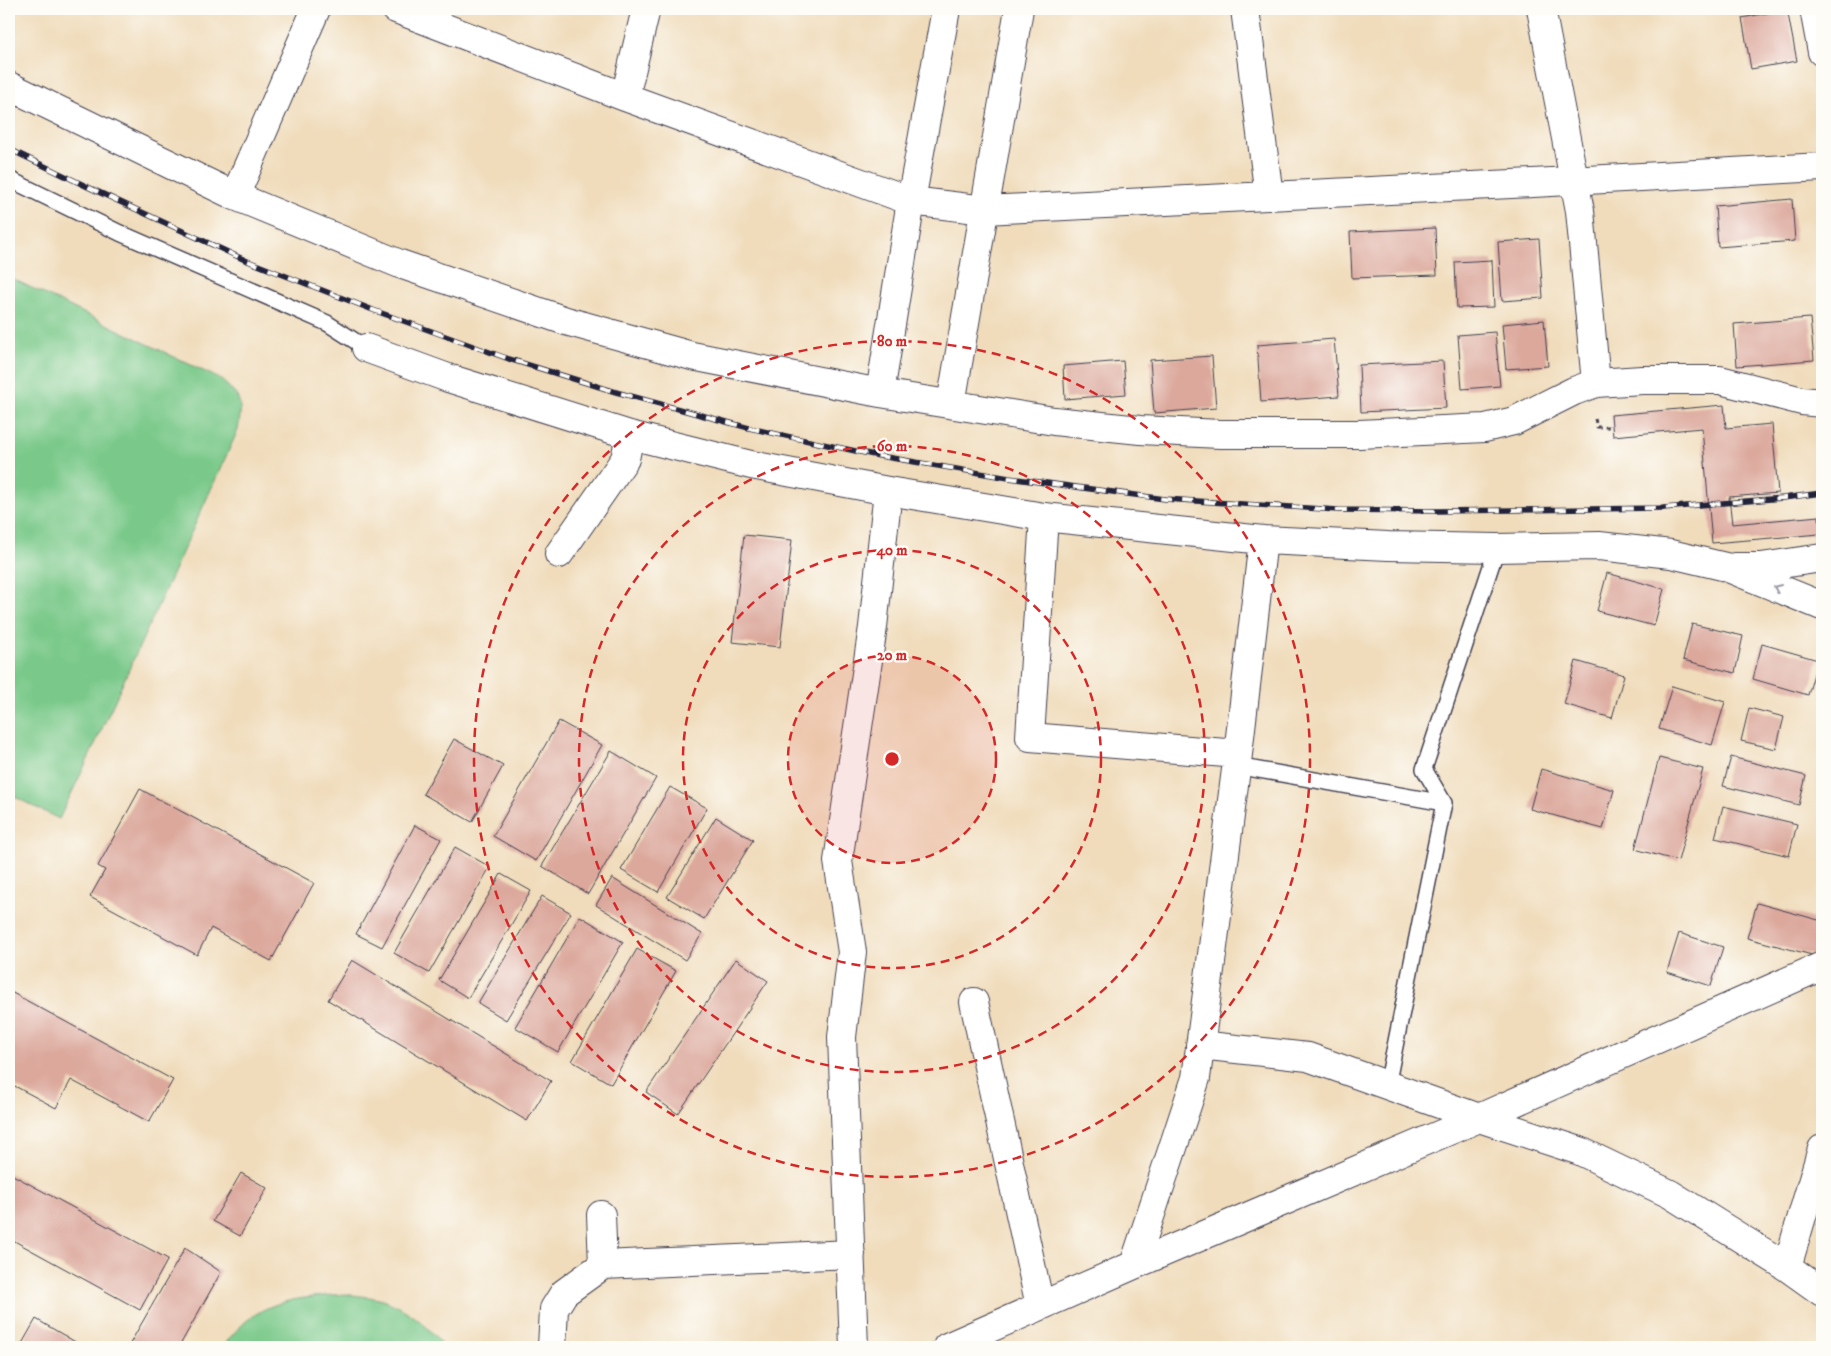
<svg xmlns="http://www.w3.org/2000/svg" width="1831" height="1356" viewBox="0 0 1831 1356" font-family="'IM FELL DW Pica',serif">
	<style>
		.green { fill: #7ac98a; stroke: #4e7662 }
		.building { fill: #dca89c }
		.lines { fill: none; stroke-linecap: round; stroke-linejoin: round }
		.service-casing { stroke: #413e4e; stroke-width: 18 }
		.minor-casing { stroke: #413e4e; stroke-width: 30 }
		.tertiary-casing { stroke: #413e4e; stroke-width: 30 }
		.path { stroke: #413e4e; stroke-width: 3; stroke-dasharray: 4 4; stroke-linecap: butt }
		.service { stroke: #fff; stroke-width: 15 }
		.minor { stroke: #fff; stroke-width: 28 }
		.tertiary { stroke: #fff; stroke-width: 28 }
		.rail-casing { stroke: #22223b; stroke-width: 5.5 }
		.rail { stroke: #fdfcf7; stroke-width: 4; stroke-dasharray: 11; stroke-linecap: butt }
		.oneway { stroke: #9c9ca7 }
		.ring { fill: none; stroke: #d62828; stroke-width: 2.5; stroke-dasharray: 9 6 }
		.centre { fill: #d62828; stroke: #fdfcf7; stroke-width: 2.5 }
		.ring-label { font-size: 15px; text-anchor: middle; font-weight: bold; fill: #d62828; stroke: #fdfcf7; stroke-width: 4.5; stroke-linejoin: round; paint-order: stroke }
	</style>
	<rect width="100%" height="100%" fill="#fdfcf7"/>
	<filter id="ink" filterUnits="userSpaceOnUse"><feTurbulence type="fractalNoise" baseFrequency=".02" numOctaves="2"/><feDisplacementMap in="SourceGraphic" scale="10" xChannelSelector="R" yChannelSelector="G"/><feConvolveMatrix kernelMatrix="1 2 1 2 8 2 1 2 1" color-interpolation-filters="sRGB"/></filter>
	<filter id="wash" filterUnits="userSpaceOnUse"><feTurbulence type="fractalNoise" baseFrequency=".0096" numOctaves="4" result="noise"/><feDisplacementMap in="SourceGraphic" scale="20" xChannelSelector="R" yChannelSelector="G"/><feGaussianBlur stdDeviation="1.12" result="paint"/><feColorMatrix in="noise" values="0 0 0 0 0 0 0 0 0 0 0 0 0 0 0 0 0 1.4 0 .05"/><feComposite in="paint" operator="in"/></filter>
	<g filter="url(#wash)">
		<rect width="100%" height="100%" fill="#f0dcbb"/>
		<path class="green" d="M9,277L220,379C241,398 243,400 238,430L90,755L59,819L9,794Z
			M345,1294C356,1296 368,1296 379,1299C405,1306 429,1326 444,1347H223C257,1299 290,1299 345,1294Z"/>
		<g id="blocks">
			<path class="building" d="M1787,9L1797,61L1751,69L1742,18Z
				M1792,199L1795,241L1718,247L1715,206Z
				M1435,228L1437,275L1352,278L1350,232Z
				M1539,239L1543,298L1502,301L1498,242Z
				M1492,260L1494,307L1457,308L1455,262Z
				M1810,318L1814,360L1737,366L1734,324Z
				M1544,320L1548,366L1506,369L1502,324Z
				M1495,332L1500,386L1462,389L1458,335Z
				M1334,339L1339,396L1261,402L1257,345Z
				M1212,356L1216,408L1154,413L1150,360Z
				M1123,361L1126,394L1065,399L1063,366Z
				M1443,361L1446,408L1361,412L1359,365Z
				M1724,405L1726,428L1772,424L1778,493L1729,497L1732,524L1819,516L1820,534L1712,543L1702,428L1613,436L1611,415Z
				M744,535L792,540L780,647L732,642Z
				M1607,573L1664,589L1654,626L1597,611Z
				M1692,624L1743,636L1735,673L1683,660Z
				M1762,644L1818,660L1808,695L1753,679Z
				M1576,661L1624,675L1612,718L1564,704Z
				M1672,686L1725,702L1712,745L1659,729Z
				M1749,708L1784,717L1776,749L1741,741Z
				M559,721L602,745L536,861L493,836Z
				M454,739L503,766L472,822L423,794Z
				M611,751L656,778L588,894L542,866Z
				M1731,757L1806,776L1799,805L1723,786Z
				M1659,758L1703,769L1678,861L1635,849Z
				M1541,769L1614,790L1603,829L1530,809Z
				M670,787L707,808L658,892L621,870Z
				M140,789L314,883L271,961L211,928L197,955L90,897L105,870L98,866Z
				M1723,806L1797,824L1789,856L1715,838Z
				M716,817L753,840L704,919L667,897Z
				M415,825L441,839L382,947L356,934Z
				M455,847L490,867L429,973L394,953Z
				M501,874L531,891L468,998L439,980Z
				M612,878L702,934L685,960L596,905Z
				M542,896L571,913L506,1020L478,1003Z
				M1757,903L1822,921V933L1816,956L1747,938Z
				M580,916L623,942L558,1052L515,1027Z
				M1679,933L1723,947L1711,986L1667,972Z
				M637,949L676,971L611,1084L572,1061Z
				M736,959L768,981L678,1114L646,1092Z
				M352,960L551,1081L527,1121L328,1000Z
				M9,991L173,1080L149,1122L71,1080L56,1108L9,1083Z
				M9,1173L168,1259L140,1310L9,1238Z
				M241,1173L267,1188L240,1236L213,1221Z
				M185,1248L221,1272L179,1347H128Z
				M36,1319L84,1347H20Z"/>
		</g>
	</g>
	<g filter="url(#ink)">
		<use href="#blocks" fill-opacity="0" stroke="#413e4e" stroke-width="1"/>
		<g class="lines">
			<g class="service-casing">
				<path id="service" d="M9,179L120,233L327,323L366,348
					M1236,766L1444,803L1387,1086
					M1444,803L1424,769L1497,548"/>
			</g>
			<g class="minor-casing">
				<path id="minor" d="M396,9L625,97L911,201L985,210L1533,183L1822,167
					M1245,9L1269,196
					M1814,9L1822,52
					M9,86L235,196L400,264L566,321L692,356L880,393L1054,421L1140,430L1220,434H1359L1485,428L1514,421L1574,391L1596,383L1642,380H1720L1802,401L1822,403
					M625,97L646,9
					M235,196L316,9
					M366,348L448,378L630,435L751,465L888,491L1044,517L1263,540L1388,546L1497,548L1599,546L1671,554L1726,567L1822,606
					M880,393L911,201L946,9
					M951,404L1019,9
					M1044,517L1030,737L1238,754
					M559,554L625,459L630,435
					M1735,567H1761L1822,558
					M974,1002L1040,1306
					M1200,1045L1308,1057L1479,1118L1580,1151L1670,1194L1787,1267L1822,1292
					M601,1215L603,1265L851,1254
					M1134,1265L1196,1078L1238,754L1263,540
					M1787,1267L1822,1149
					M552,1347L554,1309L564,1293L603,1265
					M854,1347L842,1037L852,952L838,861L873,627L888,491
					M947,1347L1134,1265L1479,1118L1822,966"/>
			</g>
			<g class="tertiary-casing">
				<path id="tertiary" d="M1541,9L1580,211L1596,383"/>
			</g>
			<path class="path" d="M1595,419L1597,427H1612"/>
			<use href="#service" class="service"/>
			<use href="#minor" class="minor"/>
			<use href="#tertiary" class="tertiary"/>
			<g class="rail-casing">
				<path id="rail" d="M9,149L90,188L245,260L373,310L509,359L616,392L749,428L874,455L1009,478L1165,499L1338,510L1438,511L1663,508L1783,498L1822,493"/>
			</g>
			<use href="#rail" class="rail"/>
		</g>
		<defs><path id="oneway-chevron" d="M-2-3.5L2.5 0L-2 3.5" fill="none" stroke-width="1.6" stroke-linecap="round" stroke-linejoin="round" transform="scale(1.25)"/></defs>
		<use class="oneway" href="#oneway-chevron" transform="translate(1777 588) rotate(-157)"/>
	</g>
	<circle cx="892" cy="759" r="104" fill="#d62828" fill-opacity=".12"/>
	<g class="ring">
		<circle cx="892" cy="759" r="104"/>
		<circle cx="892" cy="759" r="209"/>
		<circle cx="892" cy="759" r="313"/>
		<circle cx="892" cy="759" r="418"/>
	</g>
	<circle cx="892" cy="759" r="8" class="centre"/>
	<g class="ring-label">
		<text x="892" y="346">80 m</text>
		<text x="892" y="451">60 m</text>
		<text x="892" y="555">40 m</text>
		<text x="892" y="660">20 m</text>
	</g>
	<rect width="1831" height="1356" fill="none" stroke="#fdfcf7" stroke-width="30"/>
</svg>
